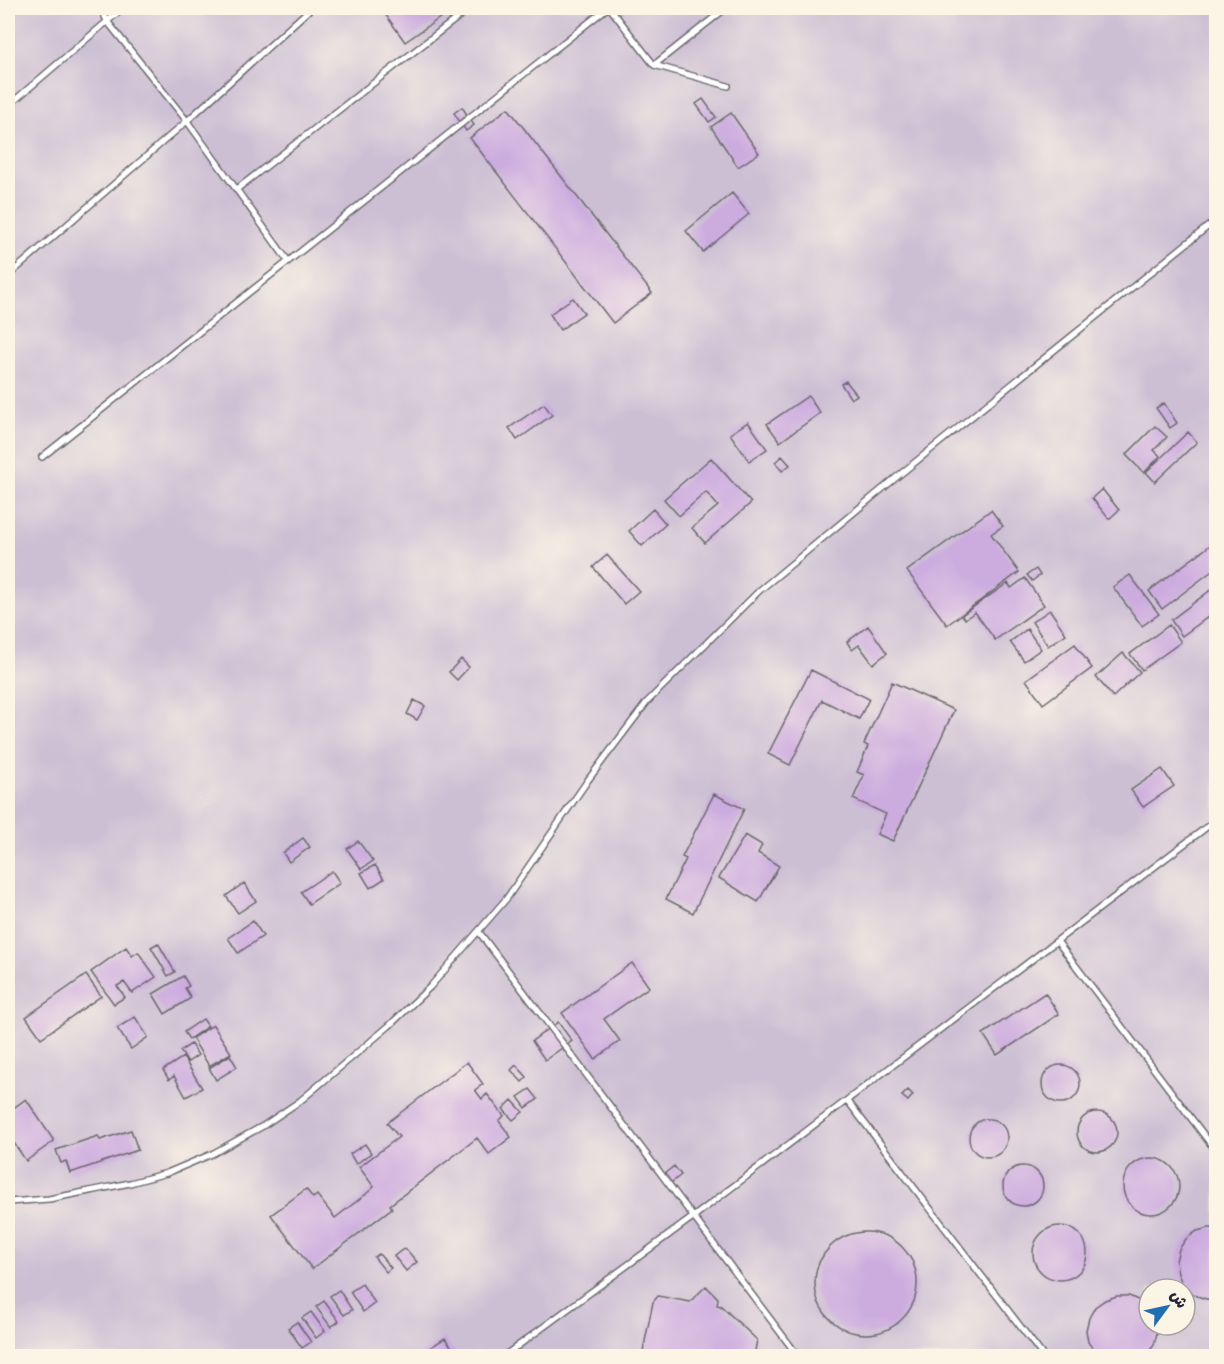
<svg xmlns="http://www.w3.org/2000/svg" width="1224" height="1364" viewBox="0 0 1224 1364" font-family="'Balsamiq Sans','Playpen Sans Arabic',sans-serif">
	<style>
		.industrial { fill: #ccbfd4; fill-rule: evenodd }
		.building { fill: #ccabdf }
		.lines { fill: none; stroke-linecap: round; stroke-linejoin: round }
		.service-casing { stroke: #6c6870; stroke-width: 8 }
		.service { stroke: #fff; stroke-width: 5 }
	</style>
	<rect width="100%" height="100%" fill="#fcf5e5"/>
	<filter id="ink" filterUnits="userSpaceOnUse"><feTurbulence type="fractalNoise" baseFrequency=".0167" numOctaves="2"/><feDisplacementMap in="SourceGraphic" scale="12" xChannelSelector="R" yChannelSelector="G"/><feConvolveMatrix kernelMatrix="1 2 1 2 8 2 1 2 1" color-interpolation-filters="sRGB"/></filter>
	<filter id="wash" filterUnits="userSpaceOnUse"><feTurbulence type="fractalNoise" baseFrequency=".008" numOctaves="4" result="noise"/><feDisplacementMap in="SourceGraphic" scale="24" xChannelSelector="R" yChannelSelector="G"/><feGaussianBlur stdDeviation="1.35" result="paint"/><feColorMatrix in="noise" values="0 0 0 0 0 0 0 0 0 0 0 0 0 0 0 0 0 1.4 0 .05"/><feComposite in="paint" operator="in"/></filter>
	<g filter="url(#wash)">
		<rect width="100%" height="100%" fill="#f6ead2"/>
		<path class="industrial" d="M8,8H1216V1356H8ZM1149,1289H1185V1325H1149Z"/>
		<g id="blocks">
			<path class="building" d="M381,8H439L444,15L405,42Z
				M703,99L716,117L709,122L696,104Z
				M462,107L474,125L466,131L454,113Z
				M508,108L652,293L613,323L470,138Z
				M731,113L759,153L738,167L711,127Z
				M732,193L749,214L703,252L686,231Z
				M573,298L584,313L560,330L550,314Z
				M846,381L857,395L851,399L841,384Z
				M808,396L820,413L780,442L767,424Z
				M1164,403L1177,423L1170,428L1156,408Z
				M544,404L552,415L517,440L509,428Z
				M748,422L767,449L749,461L730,434Z
				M1155,426L1167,437L1154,450L1160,456L1144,473L1126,455Z
				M1188,432L1197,442L1155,482L1146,472Z
				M782,456L790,465L782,471L775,462Z
				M711,458L751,503L705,543L692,528L718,506L706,492L679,516L664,499Z
				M1102,489L1119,510L1109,519L1092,498Z
				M653,509L666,524L642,546L629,531Z
				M991,510L1003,526L991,534L1019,572L947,625L907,571Z
				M1216,541V568L1162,609L1149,591Z
				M607,555L639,591L624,604L593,567Z
				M1036,569L1040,575L1032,581L1027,575Z
				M1130,575L1159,614L1142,626L1113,587Z
				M1025,578L1044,605L995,640L975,612L965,619L962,615L1008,583L1011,588Z
				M1216,586V611L1182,636L1171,620Z
				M1050,610L1066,634L1048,646L1032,622Z
				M1169,625L1181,642L1142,670L1130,654Z
				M868,626L887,653L873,664L859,645L852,650L847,642Z
				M1027,629L1041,649L1024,661L1010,642Z
				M1075,644L1092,668L1043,704L1026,680Z
				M1123,653L1140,672L1113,697L1096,677Z
				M461,659L469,667L457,680L449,672Z
				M811,670L869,699L859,719L822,700L790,765L768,754Z
				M892,682L954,710L893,841L877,834L886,814L853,799L864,775L857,772L868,746L864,744Z
				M414,700L425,706L417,720L407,714Z
				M1162,769L1174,786L1143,807L1131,790Z
				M714,794L744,809L693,913L666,899L686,859L682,857Z
				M745,835L762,845L758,853L779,866L758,902L719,878Z
				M303,838L310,847L289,862L283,853Z
				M358,841L373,861L361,869L347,849Z
				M375,865L384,879L370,888L361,873Z
				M332,871L340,883L309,904L301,892Z
				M244,883L256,901L238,913L226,896Z
				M253,921L263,936L238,953L228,938Z
				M158,943L175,972L168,976L151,947Z
				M126,947L132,956L138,952L156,977L132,993L124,982L117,986L125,997L114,1004L91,972Z
				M632,963L649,987L604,1019L620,1041L595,1059L562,1013Z
				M86,975L101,996L41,1038L26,1017Z
				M183,976L189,986L185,988L191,998L165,1014L153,994Z
				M1045,993L1059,1014L997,1055L983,1034Z
				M135,1017L148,1037L131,1049L117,1028Z
				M203,1019L208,1026L189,1039L184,1032Z
				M558,1022L572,1041L545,1060L532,1041Z
				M213,1025L231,1053L209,1066L192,1038Z
				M191,1044L198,1055L188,1062L180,1051Z
				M230,1055L237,1067L216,1080L209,1068Z
				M183,1057L202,1088L186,1097L174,1076L169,1080L163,1070Z
				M467,1062L483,1084L475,1090L482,1099L487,1094L504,1116L499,1121L511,1137L489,1154L477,1138L390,1205L392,1208L312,1269L271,1215L306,1189L313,1198L317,1195L335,1218L366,1194L374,1187L359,1167L399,1137L387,1123Z
				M516,1065L527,1077L522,1082L511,1070Z
				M1042 1084a19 19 0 1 1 38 0a19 19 0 1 1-38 0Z
				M530,1089L538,1099L526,1108L518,1097Z
				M908,1090L913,1095L908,1101L902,1096Z
				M26,1099L54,1141L26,1161L8,1134V1112Z
				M512,1100L523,1112L513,1120L503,1109Z
				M1077 1132a20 20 0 1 1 40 0a20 20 0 1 1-40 0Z
				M969 1138a19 19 0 1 1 38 0a19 19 0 1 1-38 0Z
				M131,1130L138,1150L70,1173L66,1161L61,1163L56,1150L98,1136L100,1140Z
				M365,1144L371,1153L356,1164L350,1154Z
				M1123 1186a28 28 0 1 1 56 0a28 28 0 1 1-56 0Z
				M674,1166L681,1175L671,1183L664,1174Z
				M1003 1186a20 20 0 1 1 40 0a20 20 0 1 1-40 0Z
				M1033 1253a27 27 0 1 1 54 0a27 27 0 1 1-54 0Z
				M1209,1228H1216V1299H1206L1194,1295L1183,1285L1178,1274L1176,1261L1179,1249L1186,1239L1197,1231Z
				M815 1283a51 51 0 1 1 102 0a51 51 0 1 1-102 0Z
				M405,1248L417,1262L406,1271L394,1256Z
				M379,1254L391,1268L386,1272L374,1257Z
				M362,1284L375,1303L363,1312L350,1292Z
				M706,1286L718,1298L717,1305L721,1306L757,1340L754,1356H642L653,1302L658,1296L690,1302Z
				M339,1290L352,1310L344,1315L330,1296Z
				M1117,1296H1129L1140,1301L1149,1309V1325H1156L1157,1333L1154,1345L1146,1356H1098L1088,1342L1086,1330L1089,1318L1095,1307L1105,1300Z
				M324,1301L339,1321L331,1327L316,1307Z
				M311,1312L325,1331L316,1338L302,1318Z
				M297,1322L311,1342L302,1348L288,1328Z
				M445,1338L458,1356H417Z"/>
		</g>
	</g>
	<g filter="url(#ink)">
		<use href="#blocks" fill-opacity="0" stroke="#6c6870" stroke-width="1.5"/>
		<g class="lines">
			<g class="service-casing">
				<path id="service" d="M101,8L107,21L187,121L288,261
					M610,8L654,65L728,86
					M654,65L726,8
					M8,106L123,8
					M237,189L470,8
					M9,275L187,121L311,8
					M42,457L607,8
					M479,932L798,1356
					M1057,941L1216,1151
					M847,1100L1043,1356
					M8,1202L49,1199L130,1183L167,1173L212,1154L263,1126L300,1101L389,1026L430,987L507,898L588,780L647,702L760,590L898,476L1216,220
					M504,1356L693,1217L1216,820"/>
			</g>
			<use href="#service" class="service"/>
		</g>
	</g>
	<rect width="1224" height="1364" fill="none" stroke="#fcf5e5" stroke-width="30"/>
	<g transform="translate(1167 1307) rotate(57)"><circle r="28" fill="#fcf5e5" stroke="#a5a1a1" stroke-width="1.5"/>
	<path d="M0-4.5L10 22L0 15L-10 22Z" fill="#1f6fb2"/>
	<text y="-9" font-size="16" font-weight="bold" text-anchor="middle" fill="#22223b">ش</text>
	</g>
</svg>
